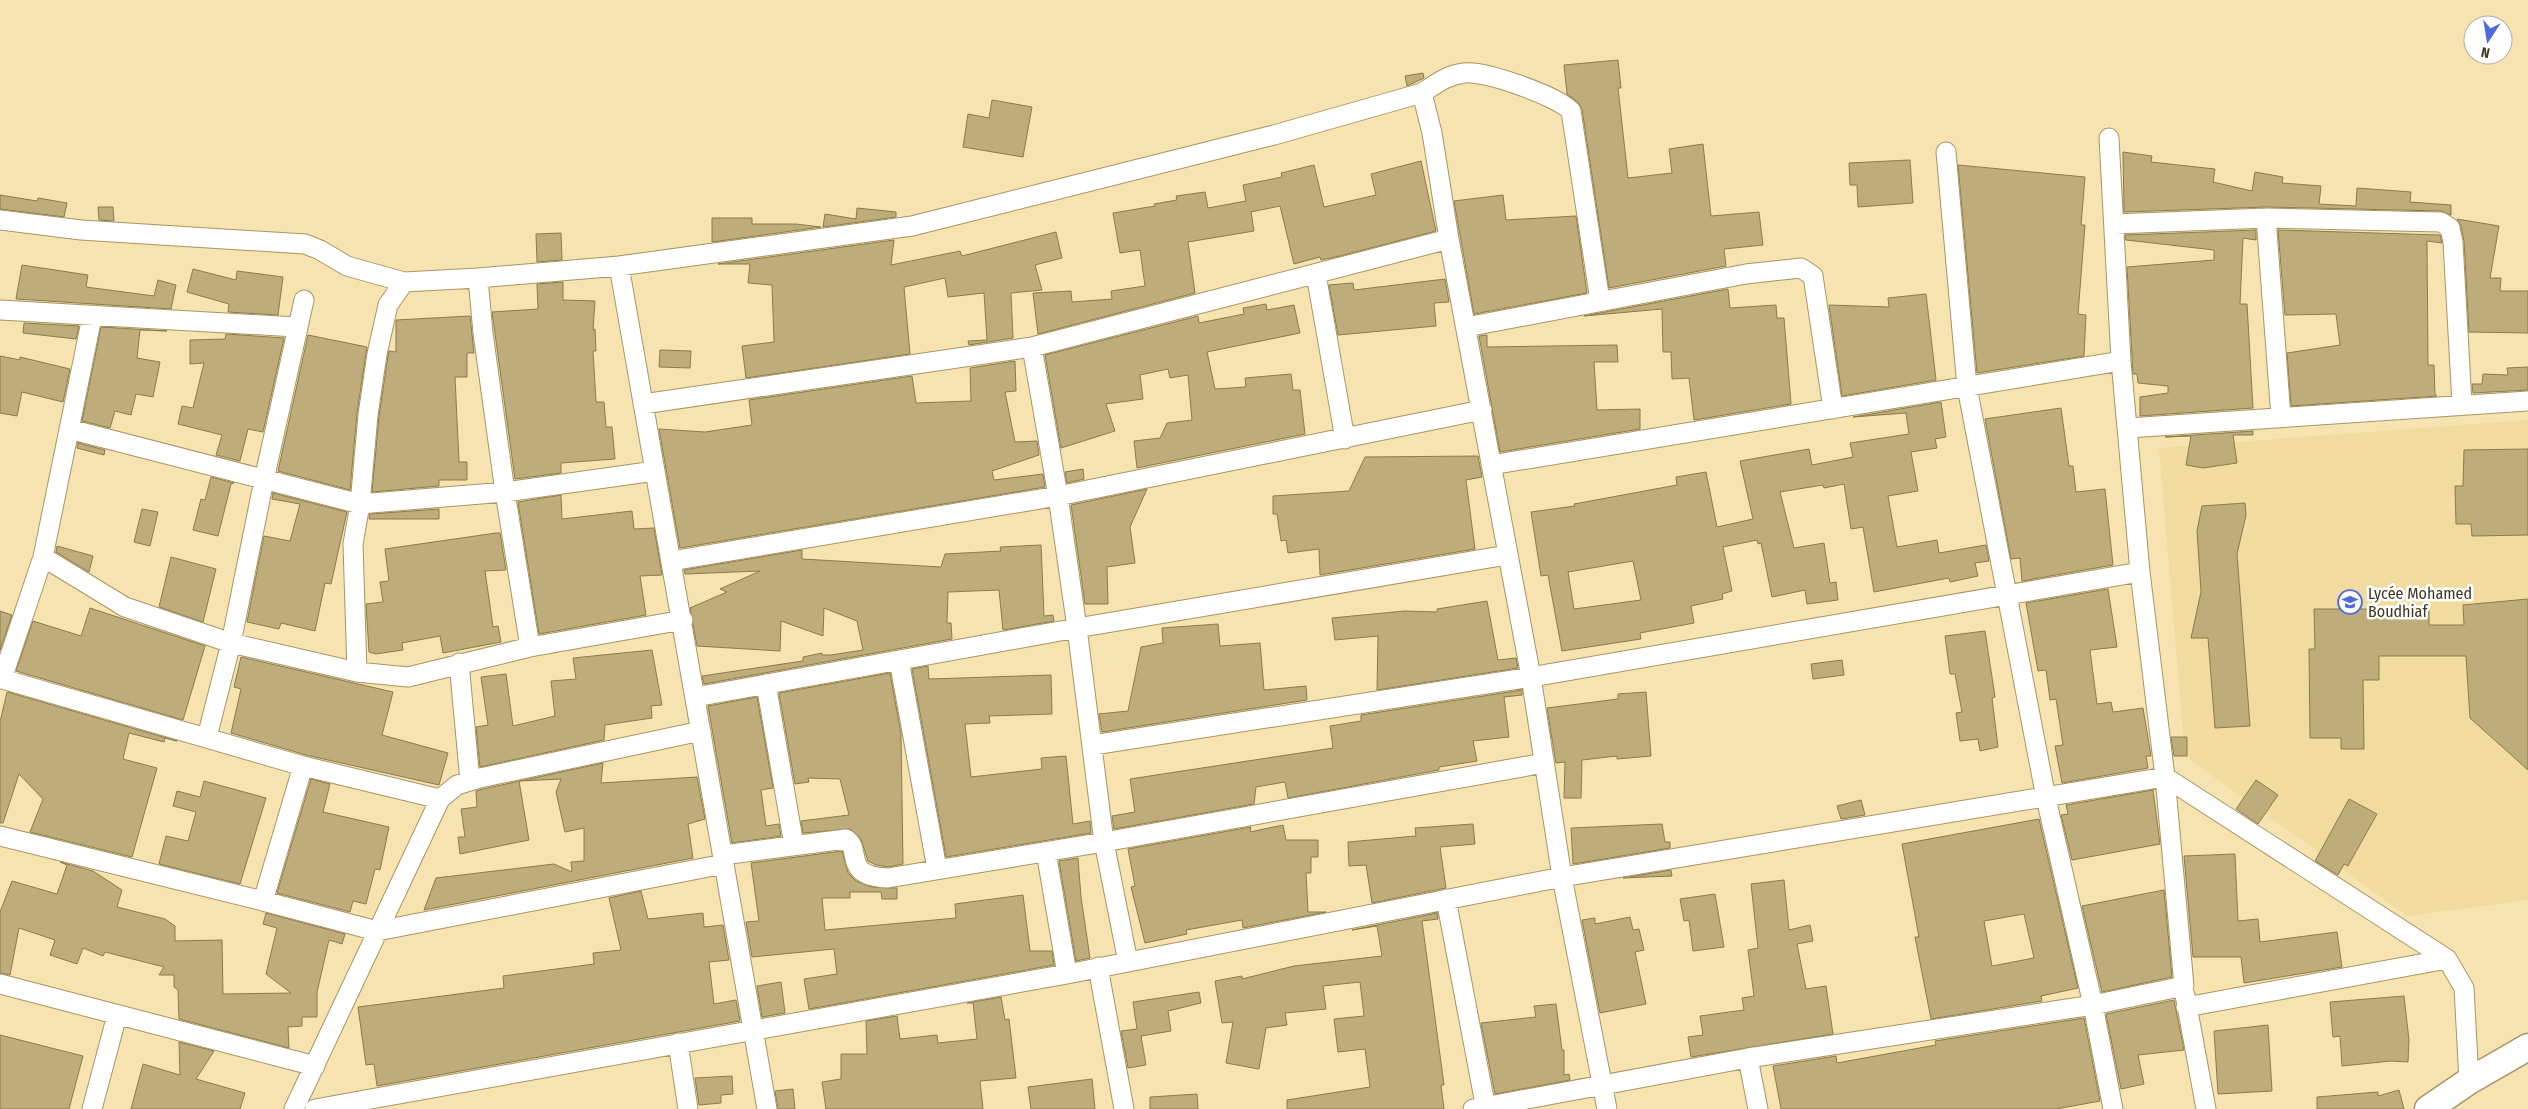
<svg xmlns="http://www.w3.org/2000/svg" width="2528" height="1109" viewBox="0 0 2528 1109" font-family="'Fira Sans Condensed',sans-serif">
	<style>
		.built { fill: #f1db9f }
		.building { fill: #beac7a; stroke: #8c7b4a; fill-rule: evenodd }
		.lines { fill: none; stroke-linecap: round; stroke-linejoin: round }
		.minor-casing { stroke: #a79564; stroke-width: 21 }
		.secondary-casing { stroke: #a79564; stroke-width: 29 }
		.minor { stroke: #fff; stroke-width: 19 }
		.secondary { stroke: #fff; stroke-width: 26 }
		.labels { text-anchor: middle; stroke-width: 5; stroke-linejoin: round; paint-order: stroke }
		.poi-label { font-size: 16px; fill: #3d3621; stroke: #fff; text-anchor: start }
	</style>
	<rect width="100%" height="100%" fill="#f6e3af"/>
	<path class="built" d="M2528,420V900L2407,916L2185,756L2159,448Z"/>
	<path class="building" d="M1618,60L1621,88H1618L1628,178L1672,173L1669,149L1703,144L1711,216L1759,212L1763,245L1724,249L1726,266L1609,288L1582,109L1578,102L1567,94L1564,65Z
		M1423,73L1424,78L1407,86L1405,76Z
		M992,100L1032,107L1023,157L963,147L968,114L989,118Z
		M2123,152L2152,156L2151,162L2215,169L2213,182L2252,191L2255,172L2283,177L2282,183L2321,186L2319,204L2356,206L2357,188L2411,192L2410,202L2451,205V215L2441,211L2266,207L2124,212Z
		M1910,160L1913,203L1858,207L1857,185H1850L1849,163Z
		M1421,161L1436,231L1340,256L1321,260L1320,257L1294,264L1280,206L1251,212L1254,231L1188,242L1195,293L1038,334L1033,293L1071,291L1072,302L1112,299L1111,291L1145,286L1140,250L1120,253L1113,213L1155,206L1154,204L1177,200L1176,196L1205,192L1208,208L1246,201L1243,185L1282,177L1281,173L1314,165L1324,207L1376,195L1371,174Z
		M1958,165L2085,177L2081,225H2085L2078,314L2086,315L2084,356L1977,373Z
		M0,195L37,201L38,198L67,203L64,217L0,209Z
		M1503,195L1506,220L1576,216L1587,293L1474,314L1454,201Z
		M98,207H113L114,221L99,220Z
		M857,208L896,212V217L823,227L825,214L856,219Z
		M712,218H752V224H796L821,227L712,242Z
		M2457,219L2499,226L2490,278H2501L2500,291H2528V333L2469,332L2464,241L2461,226Z
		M2256,230V240L2243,238L2240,304H2247L2253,408L2140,416V397L2168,393V386L2138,383L2137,374H2133L2127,267L2214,260V250L2126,240L2125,235Z
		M2278,230L2440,235L2442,243L2427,241L2428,365H2434L2435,394L2437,396L2291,406L2287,353L2340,345L2336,314L2285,315Z
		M1056,232L1062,258L1035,265L1042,290L1011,293L1013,338L969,345L968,341L987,340L984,293L948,297L945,278L904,287L910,354L746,378L742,346L774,342L772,285L748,283L750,264H718L894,240L891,265L960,251L962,256Z
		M561,233L562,260L537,262L536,234Z
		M22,265L88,275L86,287L154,296L158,280L176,285L171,309L16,299Z
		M193,269L236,280L237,271L283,277L278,315L228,312L229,304L187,292Z
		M1445,279L1449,302L1434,303L1436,326L1338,335L1329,285L1353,283L1354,290Z
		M563,282V300L595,301L593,330L595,329L596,351H593L596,402H604L606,427H612L615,459L561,463V473L515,479L492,312L538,309L537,284Z
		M1728,289L1730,308L1776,305L1777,318H1784L1791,404L1694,420L1689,378L1672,379L1671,352H1663L1662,309L1584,316Z
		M1926,294L1936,380L1842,396L1829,305L1889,307L1888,298Z
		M1266,304L1267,310L1294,305L1300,333L1207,352L1215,389L1246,387L1245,378L1291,374L1293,390H1300L1305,434L1137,468L1134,441L1160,438L1167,423L1192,420L1188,375L1170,378L1168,369L1140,375L1143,399L1106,404L1115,431L1061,448L1045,355L1198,316L1199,323L1244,314L1243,308Z
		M470,316L474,353H467V377H455L459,462H467V480H439V486L372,492L379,416L388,356L389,351L396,352V320Z
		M24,323L79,326L76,339L23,333Z
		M101,327L167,331L140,330L137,358L160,362L153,397L136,394L131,415L115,411L110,428L82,421Z
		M226,334L284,338L263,432L248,429L240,461L216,455L222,435L178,424L182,406L193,408L204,363L190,364V340L225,339Z
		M308,335L367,347L357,413L350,490L278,471Z
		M1487,335V347L1617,345L1618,362H1594L1597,410L1640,409V429L1500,452L1479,336Z
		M660,350L691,351L690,368L659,367Z
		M0,356L20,360V357L70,369L63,402L22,392L17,416L0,413Z
		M1015,361L1016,391L1005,392L1015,442L1037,441L1039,455L992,471L994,480L1043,474L1045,487L680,548L659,429L705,432L752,425L749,400L912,376L916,403L971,401L970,368Z
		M2528,367V390L2473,393L2472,384H2482L2483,374L2508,375L2507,368Z
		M1941,402L1946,437L1935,439L1937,448L1911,452L1918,491L1888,496L1897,547L1937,540L1939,553L1986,545L1989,561L1975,563L1978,576L1950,582L1949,578L1874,592L1863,527L1851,529L1844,484L1824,488L1823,485L1780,492L1794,548L1824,543L1830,583L1836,582L1838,600L1807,604L1805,590L1772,597L1761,543L1758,544L1757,540L1723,547L1732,591L1722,594L1723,599L1691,606L1694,623L1640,633L1641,639L1562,651L1548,575L1541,576L1531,512L1575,506L1574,504L1677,485L1676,477L1706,472L1717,527L1753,519L1740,461L1809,449L1812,465L1853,457L1850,443L1909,434L1906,413L1853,417ZM1633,561L1641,600L1574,609L1568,572Z
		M2061,408L2069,466H2073L2076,492L2105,489L2113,565L2022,581L2020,558L2011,559L1985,419Z
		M2253,431V435H2233L2237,463L2203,468L2186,465L2191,436L2165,437Z
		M78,443L105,450L104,455L77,448Z
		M2528,449V535L2472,536L2471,524H2456L2455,486H2463L2464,450Z
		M1478,456L1482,477L1466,480L1475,549L1320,575L1319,549L1288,553L1286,540L1281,541L1277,514H1273V496L1349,491L1365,457Z
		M1083,469L1084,479L1067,483L1065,472Z
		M211,477L234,483L231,484L218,536L193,530L201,499L205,500Z
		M1147,489L1130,527L1135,563L1107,567L1108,604H1085L1071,505Z
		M273,493L347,512L331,584L325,583L315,631L281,623L279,629L247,622L264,536L290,541L300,504L272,499Z
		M561,495L562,519L632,511L634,529L654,528L662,575L640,576L646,615L539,634L518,502Z
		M2245,503L2246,515L2237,554L2250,726L2215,728L2208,638H2191L2201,592L2197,531L2202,506Z
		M142,509L158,512L150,546L134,542Z
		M439,509V519H369L370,514Z
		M496,533H500L506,570L485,571L493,627L498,626L501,642L443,653L440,636L402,643L403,650L376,654L369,652L366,604L383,602L380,582L389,581L385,549Z
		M1041,545L1044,616L1053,615L1054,621L1003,630L999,590L948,592L947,623H951L952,639L704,684L702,676L803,661V657L822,653V655H831L863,650L857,621L824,608L823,636L781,621L780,651L697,646L690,608L727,592L720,589L760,571L685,574L684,570L802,550V559L941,567L945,554L1001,551L1000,547Z
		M57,546L93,556L89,572L56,552Z
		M171,557L216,569L203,622L159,607Z
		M2108,589L2117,647L2090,650L2097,704L2111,702L2113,712L2143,708L2151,756H2146L2148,768L2062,783L2055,746L2063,745L2056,699L2050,700L2046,670L2038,671L2026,603Z
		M2528,599V770L2470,718L2466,656H2379V680H2363L2364,749H2341V738H2310L2309,649H2315L2314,609H2429V625H2464L2463,605Z
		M1487,601L1498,660L1516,658L1518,668L1377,690L1378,636L1335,640L1332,618L1404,611L1437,612V609Z
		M90,608L205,646L183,720L16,671L33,621L81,636Z
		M0,611L12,615L0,650Z
		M1218,624L1220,646L1260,643L1264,690L1306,686L1307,700L1102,732L1099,714L1128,711L1141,647L1163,643L1162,628Z
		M1985,631L1995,697L1992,698L1998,747L1980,751L1978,739L1960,741L1956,713L1962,712L1955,674H1950L1945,636Z
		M652,650L662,705L651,706L652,718L605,725L604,740L480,767L476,727L488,725L481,677L506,674L513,726L555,716L551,681L576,679L573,658Z
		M241,657L393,692L382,735L448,753L439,785L306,755L231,733L241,689L234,687Z
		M1842,660L1844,675L1813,679L1811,664Z
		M928,666L929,679L1051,675L1052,714L989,716L990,723L965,724L971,777L1042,769L1041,758L1066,756L1073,824L1090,821L1091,833L946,857L912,669Z
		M890,673L901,734L903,864L888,867L876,865L868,861L861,839L850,829L803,833L801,821L849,815L840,779L808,778L809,782L795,784L779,693Z
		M1522,690V695L1504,697L1509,737L1473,741L1477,761L1439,767V770L1288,798L1285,782L1256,787L1254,804L1114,829L1112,816L1135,812L1130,779L1333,748L1330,726L1361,721V715Z
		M7,692L177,741L165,738L164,742L129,733L123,759L157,768L132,857L30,832L43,799L19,774L3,823H0V722Z
		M1646,692L1651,756L1617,759V756L1582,760L1581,798H1564L1565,762L1556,763L1547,708L1618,699V694Z
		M757,697L773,788L761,790L766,826L779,824L781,836L732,843L708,706Z
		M2171,737H2187V756H2174Z
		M603,763L601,783L697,777L705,819L688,824L693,858L424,910L436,878L554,864L572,872L571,862L584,861V828L565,832L556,792L561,779L519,781L529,840L460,854L458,837H465L461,809L477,807L476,791L483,789Z
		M311,779L330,784L323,812L389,827L380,870L375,869L366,904L353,901L350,912L277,893Z
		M2256,780L2278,795L2258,824L2236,809Z
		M204,781L266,798L240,884L159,864L166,836L188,841L196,812L173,806L177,791L200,797Z
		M2153,790L2160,844L2072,860L2061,815L2068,814L2066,805Z
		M2349,799L2377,814L2348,866L2344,864L2338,875L2315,861Z
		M1861,800L1865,815L1841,819L1837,806Z
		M2039,819L2078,988L2041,996L2042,1001L1931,1019L1915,937H1919L1902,844ZM2024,914L2034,958L1992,966L1984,921Z
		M1473,824L1475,844L1440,847L1446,888L1372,903L1366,865L1349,866L1348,842L1416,836L1415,828Z
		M1662,824L1665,842H1670V848L1573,864L1571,828Z
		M1283,825L1286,840H1318V857H1311V873H1306L1308,912H1326L1243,928L1242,920L1186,930L1187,934L1145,943L1131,887L1135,886L1128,849L1251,827L1250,832Z
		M842,851L848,873L856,881L872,887L897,888V899H882L881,892H850V898H822L825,930L956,918L955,904L1023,895L1030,951H1052L1054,965L809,1009L804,979L837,974L834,949L752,957L746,922L759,921L751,863Z
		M2235,854L2238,921L2258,919L2260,942L2337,932L2342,967L2244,983L2241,957H2193L2184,856Z
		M1078,858L1081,897L1090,958L1076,961L1059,861Z
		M60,862L93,871L122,890L117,907L165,919L175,926V941L222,940L223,994L291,993L266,974L277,928L263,924L266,913L345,934L342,944L329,940L317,992V1017H302V1026L288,1027L289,1048L179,1019L178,990L174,987V975H159L164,967L105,952L103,956L83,948L77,964L50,955L55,940L19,928L10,975L0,973V912L12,881L57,894L67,865Z
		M1671,870L1672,876L1623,878Z
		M1784,880L1789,930L1810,925L1813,941L1797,944L1806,989L1826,986L1833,1034L1691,1057L1688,1037L1703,1035L1700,1016L1744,1010L1742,998L1754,996L1748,950L1758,948L1751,884Z
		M2164,890L2172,977L2102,992L2082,906Z
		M641,891L648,919L703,913L704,927L723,925L729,960L709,962L714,1004L736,1000L740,1021L377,1086L374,1064L366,1065L358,1007L504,988L503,976L594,964L593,953L621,950L609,898Z
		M1715,894L1724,947L1693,951L1689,920L1684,921L1680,899Z
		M1437,913L1438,919L1422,921L1444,1085H1441L1444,1109H1287V1100L1370,1087L1365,1049L1338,1052L1334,1019L1364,1016L1360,982L1323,986L1326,1009L1285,1013L1287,1025L1266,1028L1259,1069L1226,1063L1233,1022L1222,1023L1215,981L1242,976V979L1294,966L1382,956L1377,926L1352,930Z
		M1630,917L1633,930L1639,929L1644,950L1635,952L1646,1004L1600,1013L1582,920L1595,918V924Z
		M781,982L785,1013L762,1017L757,986Z
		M1199,992L1201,1003L1168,1011L1171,1031L1141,1036L1146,1065L1128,1068L1121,1031L1137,1029L1133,1002Z
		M2404,996L2409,1040L2408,1062L2391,1061L2342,1066L2340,1036L2333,1037L2330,1002Z
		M1001,997L1005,1020L1009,1019L1016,1078L980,1081L983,1109H826L822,1082L841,1079V1054H867L866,1021L897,1016L900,1039L937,1035L938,1043L977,1039L973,1003H967Z
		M2174,1000L2184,1050L2138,1055L2144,1084L2121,1089L2106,1014Z
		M1556,1004L1562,1050H1564V1075L1569,1074L1570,1080L1495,1094L1481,1023L1536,1017L1534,1006Z
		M2084,1018L2100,1101L2056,1109H1781L1773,1066L1836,1056L1837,1063L1936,1045L1935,1041Z
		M2268,1025L2272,1091L2218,1094L2214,1031Z
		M0,1035L83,1056L69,1109H0Z
		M179,1042L214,1051L196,1079L245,1093L240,1109H131L143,1064L180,1075Z
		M732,1076L733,1094L721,1095V1103L699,1105L695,1078Z
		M1092,1079L1095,1109H1031L1028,1087Z
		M793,1089L795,1109H778L775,1091Z
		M2399,1090L2404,1109H2317V1097L2378,1092V1096Z
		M1197,1094L1198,1109H1150V1097Z"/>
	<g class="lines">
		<g class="minor-casing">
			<path id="minor" d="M1422,93C1436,84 1447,75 1464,73C1484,70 1557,96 1571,111L1600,301
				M1946,152L1967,387L2046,798L2093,1005L2113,1109
				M2266,218L2281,417
				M0,220L81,230L305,244L320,250L347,266L404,282
				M2114,224L2266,218L2441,222L2450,228L2453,242L2462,404
				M619,266L767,1109
				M1316,274L1345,439
				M0,310L296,327
				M92,317L43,557L2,679L303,766L440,799L294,1109
				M1466,327L1746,274L1801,268L1813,276L1833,409
				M1032,347L1058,496L1077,628L1104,842L1128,962
				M643,404L1032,347L1449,239
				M2128,428L2528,401
				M69,429L360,504L505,492L655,471
				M1491,465L2121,361
				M43,557L125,607L231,643L357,672L408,677L530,647L683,620
				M671,561L1058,496L1482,410
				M530,647L505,492L483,333L478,278L619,266L912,226L1274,135L1422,93L1432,133L1449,239L1531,677L1562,877L1607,1109
				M899,660L937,869
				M459,663L470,781
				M357,672L353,544L360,504L368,415L377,354L388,305L404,282L478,278
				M766,684L794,845
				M695,697L1077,628L1507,555
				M207,737L231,643L264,480L304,300
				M1093,745L1531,677L2140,572
				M440,799L457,785L480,778L701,731
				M0,836L263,901L303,766
				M1046,852L1067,974
				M723,855L846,839C863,850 841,876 888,878L1104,842L1544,763
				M1446,899L1486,1109
				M263,901L377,931L724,864
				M1098,967L1124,1109
				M0,984L315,1066
				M2185,995L2206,1109
				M2186,1007L2447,959
				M678,1043L688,1109
				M1748,1058L1758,1109
				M92,1109L117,1015
				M315,1109L1067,974L1562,877L2165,777L2447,959L2464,988L2469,1081
				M1473,1109L1748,1058L2093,1005L2184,986L2165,777L2140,572L2121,361L2109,138"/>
		</g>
		<g class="secondary-casing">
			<path id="secondary" d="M2428,1109L2469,1081L2528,1047"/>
		</g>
		<use href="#minor" class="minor"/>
		<use href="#secondary" class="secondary"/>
	</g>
	<defs>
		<g id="school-ring" transform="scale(1.25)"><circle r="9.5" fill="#fff" stroke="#516adf" stroke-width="1.5"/><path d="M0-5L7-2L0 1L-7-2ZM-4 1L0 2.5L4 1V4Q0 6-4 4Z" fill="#516adf"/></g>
	</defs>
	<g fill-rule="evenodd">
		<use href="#school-ring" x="2350" y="602"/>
	</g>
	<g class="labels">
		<g class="poi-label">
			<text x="2368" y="599">Lycée Mohamed<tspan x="2368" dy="18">Boudhiaf</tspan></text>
		</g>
	</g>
	<g transform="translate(2488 40) rotate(192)"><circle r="24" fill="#ffffff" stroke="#b1afa6"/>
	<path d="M0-4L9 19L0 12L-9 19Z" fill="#516adf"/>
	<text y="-8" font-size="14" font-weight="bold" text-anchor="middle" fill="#3d3621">N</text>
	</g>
</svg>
